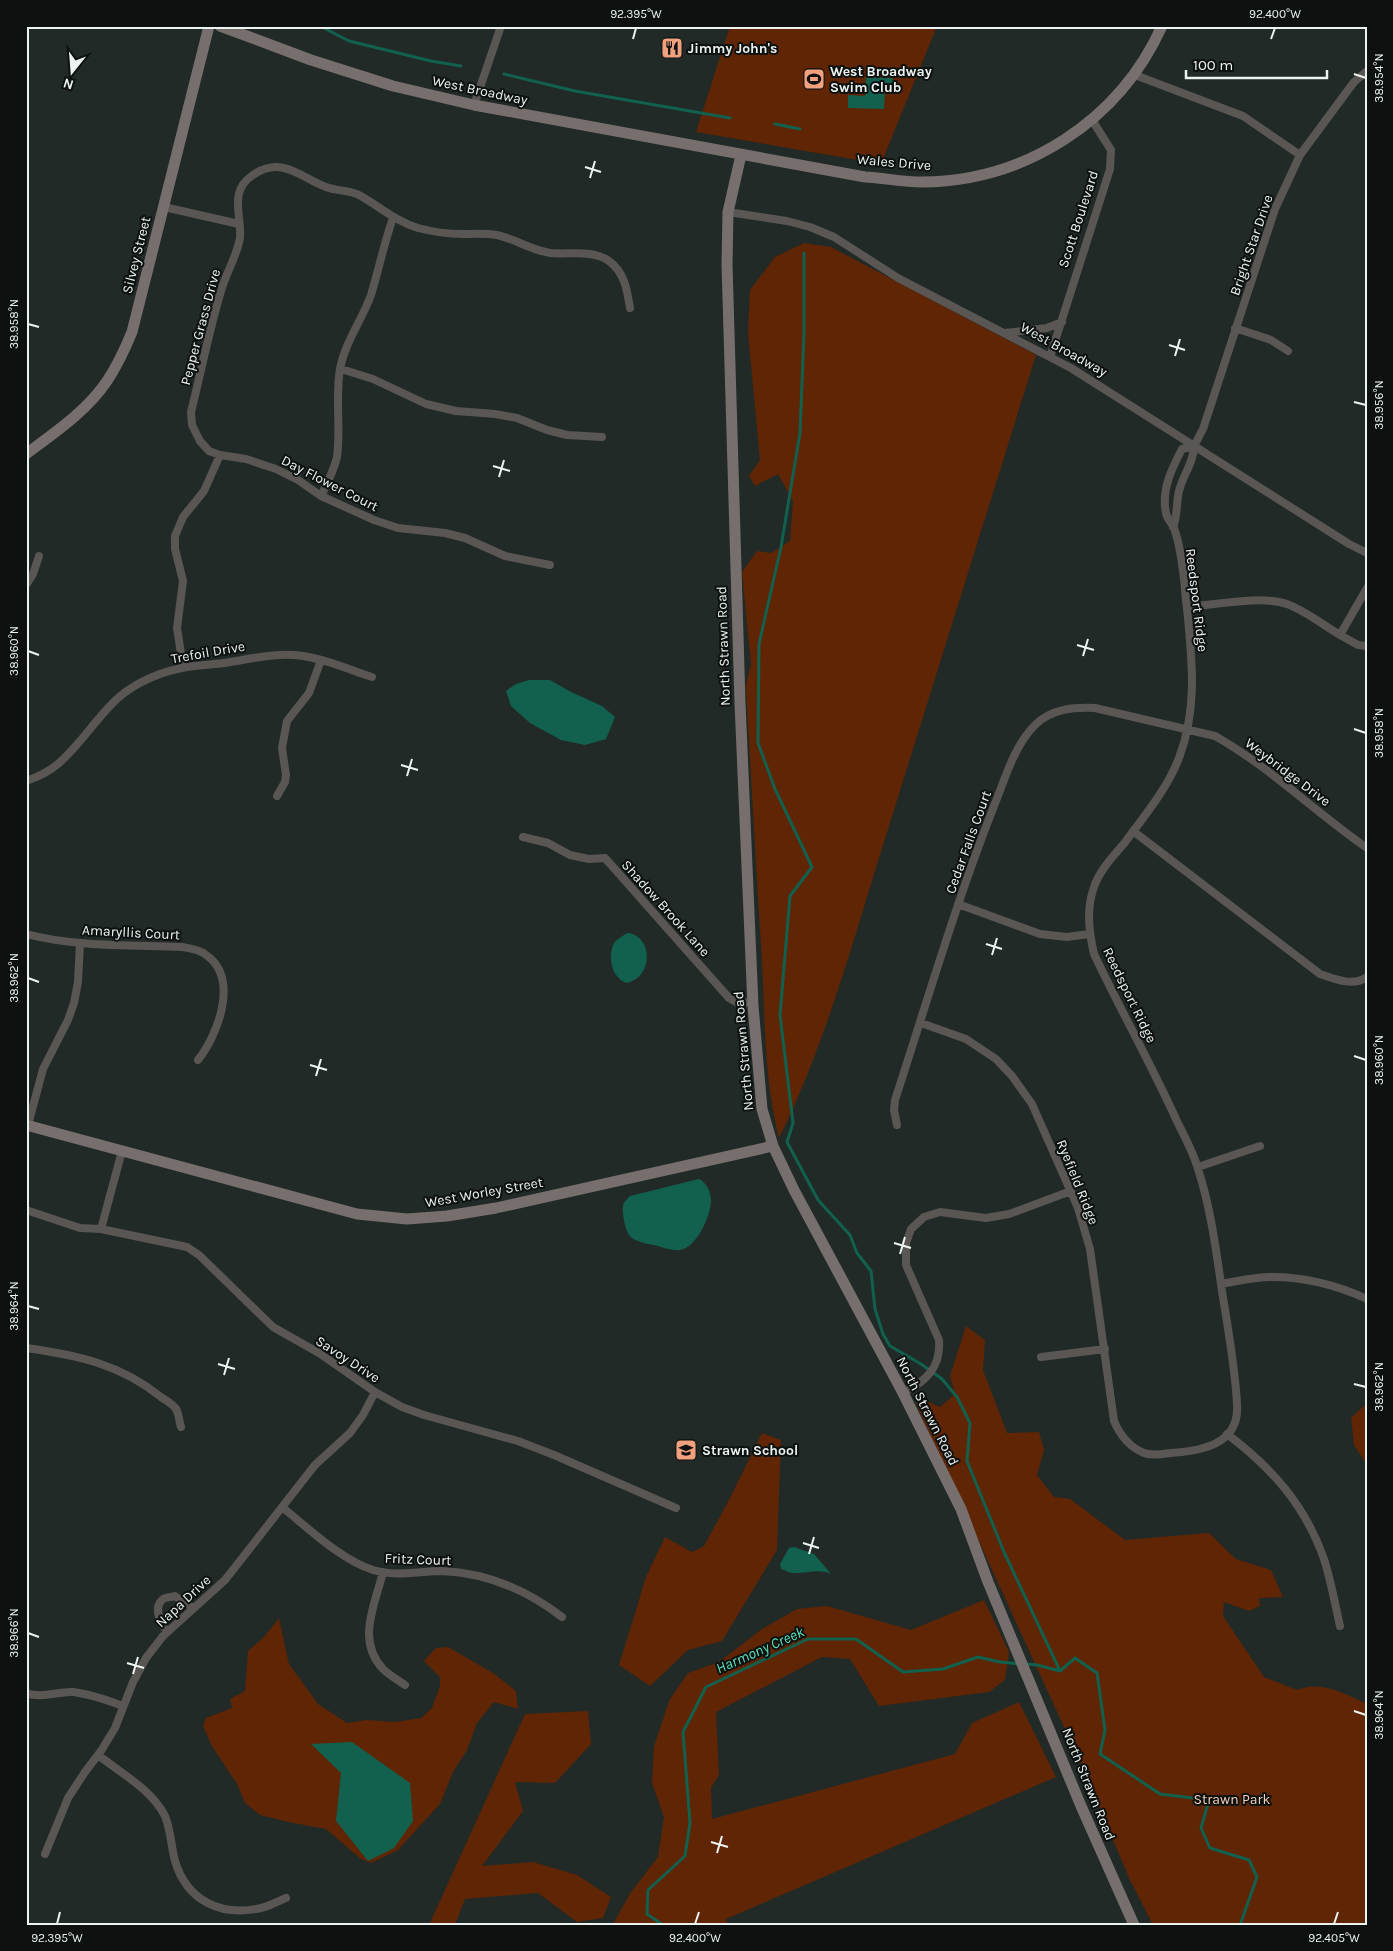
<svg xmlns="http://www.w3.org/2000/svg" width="1393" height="1951" viewBox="0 0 1393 1951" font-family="Karla,sans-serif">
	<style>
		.green { fill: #5f2505 }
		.water { fill: #11614e }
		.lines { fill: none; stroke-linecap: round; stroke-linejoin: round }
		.stream { stroke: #11614e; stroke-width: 3 }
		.street { stroke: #5a5654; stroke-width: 8 }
		.secondary { stroke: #766f6d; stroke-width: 11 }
		.ticks { fill: none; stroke: #edf3f1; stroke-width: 2 }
		.labels { text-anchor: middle; stroke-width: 4; stroke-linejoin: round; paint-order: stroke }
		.poi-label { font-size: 14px; font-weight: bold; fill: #edf3f1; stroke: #0d1110; text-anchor: start }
		.street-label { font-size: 14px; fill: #edf3f1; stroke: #0d1110 }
		.park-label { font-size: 14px; fill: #f6cebc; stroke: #0d1110 }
		.water-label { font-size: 15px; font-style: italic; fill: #5ce2be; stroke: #0d1110 }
		.neatline { fill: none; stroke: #edf3f1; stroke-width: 2 }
		.ticks-label { font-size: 12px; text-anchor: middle; fill: #edf3f1 }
	</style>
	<rect width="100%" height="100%" fill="#212a27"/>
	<path class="green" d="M730,26H937L881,164L696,132Z
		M804,243L831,247L1036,355C987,512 938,669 889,826C856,930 828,1039 779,1138C764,1078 765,1021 762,960C756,869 751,777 746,686L751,664L742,572L757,551L771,553L790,541L793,501L778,474L755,486L749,476L760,460L748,333L750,290L775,257Z
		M966,1326L985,1340L983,1370L1007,1433L1039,1432L1044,1450L1037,1475L1054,1497L1070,1499L1125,1540L1209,1533L1236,1559L1271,1570L1283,1597L1259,1598L1260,1606L1249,1611L1224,1602L1223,1616L1264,1677L1297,1690C1322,1680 1344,1694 1367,1704V1925H1153L1129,1878L1087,1777L916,1404L920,1398L940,1407L955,1394L950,1376Z
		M1367,1403V1465L1354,1445L1351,1418Z
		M762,1433L781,1440L777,1550L722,1641L688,1650L650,1686L619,1665L646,1577L665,1537L692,1552L704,1546L730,1498Z
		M984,1600L1009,1652L1005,1680L989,1692L879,1706L850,1659L822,1657L716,1712L719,1775L711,1788L712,1819L955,1754L972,1723L1019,1702L1056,1777L726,1919L728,1925H615L614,1922L631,1892L658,1857L664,1817L652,1783L654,1746L670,1699L688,1673L719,1662L762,1629L797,1609L827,1606L911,1630Z
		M279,1618L289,1664L318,1704L347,1723L367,1720L395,1722L421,1718L432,1708L440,1686V1677L424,1661L436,1648L448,1647L493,1673L516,1691L518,1709L494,1702L477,1723L467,1750L453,1772L440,1804L398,1850L371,1863L361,1859L326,1829L288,1822L260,1815L245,1803L237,1784L212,1746L203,1726L206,1718L232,1708L230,1699L245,1691L248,1651L264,1637Z
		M588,1711L591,1744L555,1783L515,1782L523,1811L482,1866L533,1862L577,1875L611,1897L603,1918L577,1922L538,1893L465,1899L455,1925H429L525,1714Z"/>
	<path class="water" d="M866,77L893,78L892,88H885L884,109L848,108V95L865,96Z
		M529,680H550L571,692L602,706L615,717L606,739L585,745L561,740L530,723L511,706L506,691L516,684Z
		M627,933C653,935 654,977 627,983C612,979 607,957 614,943C617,939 623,936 627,933Z
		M699,1179C709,1184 713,1197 710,1208C708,1221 695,1248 680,1250C673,1251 664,1248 658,1246C650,1244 639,1243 632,1238C625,1233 622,1214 623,1205C624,1202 627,1199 630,1196Z
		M794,1547L814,1554L831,1574C819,1568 806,1574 793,1573C789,1573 785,1570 781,1569L780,1564L789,1548Z
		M352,1742L410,1783L413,1821L394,1848L368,1861L336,1821L341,1773L311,1744Z"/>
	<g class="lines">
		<path class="stream" d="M320,26L349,41L431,61L461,66
			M504,74L575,91L730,118
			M775,124L800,129
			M804,253V332L800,433L781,547L759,644L758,743L775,789L812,867L790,896L780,1015L793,1123L787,1142L818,1200L850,1235L857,1253L871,1271L875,1309L883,1334L890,1346L921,1364L942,1379L957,1397L970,1423L967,1461L1004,1552L1060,1671
			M1026,1664L1037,1665L1060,1671L1075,1658L1097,1673L1105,1730L1100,1754L1160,1794L1209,1800L1201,1828L1210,1848L1249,1860L1257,1877L1240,1925
			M663,1925L647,1914L648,1890L685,1856L690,1823L683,1732L706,1687L808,1639H856L903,1672L943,1669L978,1657L1000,1662L1020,1664"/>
		<path class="street" d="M1135,75L1243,116L1300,155
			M474,105L501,26
			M164,207L239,224
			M728,212L787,221L810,227L834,237L898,278L1071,368L1349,544L1367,553
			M1235,328L1271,340L1288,351
			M1005,333L1047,328L1062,322
			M1050,357L1110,169L1111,150L1092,120
			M341,369L373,379L426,404L456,411L495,414L517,418L547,430L567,435L602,437
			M1194,446L1203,429L1275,209L1300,155L1354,82L1367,71
			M321,496C327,484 334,470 337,457C341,428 335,398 340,369C345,342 362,320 371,295C379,269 384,243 393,218
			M1173,527C1178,515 1176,503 1179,491C1183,475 1194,462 1194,446
			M550,565L505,556L465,538L445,533L398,528L374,520L321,496L298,480L276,469L246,459L220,455L209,451L200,441L192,425L191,412C201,372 209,331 221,291C226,273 237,256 240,238C242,216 228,191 253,175C282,155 301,178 326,187C336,191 349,190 359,195C379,206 395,221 418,228C433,232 448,234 463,234C474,234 485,233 497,235C515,239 531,250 550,253C570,255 592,249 609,261C625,273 627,290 630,308
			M26,585L33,574L39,556
			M1367,588L1340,635L1358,645L1367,646
			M1187,607C1215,605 1261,595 1287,604C1306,611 1323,625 1340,635
			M183,667L177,628L183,581L175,549V536L183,517L204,491L220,455
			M26,781C38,777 50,771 59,763C81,744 96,718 118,698C135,683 160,672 182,668C196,665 210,665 224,663C251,659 276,652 303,656C326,659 350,670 372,677
			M277,796L285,782L286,775L282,748L287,721L309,693L321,660
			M1133,831L1320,974C1334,979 1353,987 1367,977
			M523,837L548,843L570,855L589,859L605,858L729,998L738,1003L753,1002
			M958,904L1040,934L1067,937L1089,934
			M26,934C76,947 131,945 182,947C192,949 202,950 210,958C238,983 217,1036 198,1060
			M921,1023L966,1039L996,1059L1012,1076L1032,1104L1078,1208L1090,1249L1114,1421C1120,1435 1129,1447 1144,1453C1152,1456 1162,1454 1171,1453C1202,1451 1240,1444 1237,1404C1235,1366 1228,1329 1222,1291C1216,1250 1211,1209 1198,1169C1193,1151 1183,1134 1175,1117C1150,1062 1120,1009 1094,954C1089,932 1086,909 1094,887C1100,869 1114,856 1126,841C1145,815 1167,789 1179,758C1198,707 1192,661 1187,608C1185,596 1185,583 1183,571C1181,557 1179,539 1173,526C1171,522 1167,519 1166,513C1161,490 1172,468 1182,449L1194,446
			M28,1125L43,1069L68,1020L74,1003L78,982L80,943
			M897,1125L894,1110L895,1100C927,1002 956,902 994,806C1005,779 1014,746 1035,725C1051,709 1073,707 1095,708L1215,736C1270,767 1315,812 1367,848
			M1198,1167L1260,1146
			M26,1210L80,1228L101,1229L187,1247L199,1255L273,1327L319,1353L375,1392L402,1407L424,1415L518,1441L554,1455L676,1508
			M101,1229L122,1151
			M1221,1284C1236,1281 1252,1278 1268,1277C1301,1276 1337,1285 1367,1299
			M26,1348C77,1355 120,1364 161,1397C165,1400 173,1404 176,1409C179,1413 179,1422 181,1427
			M1041,1357L1105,1349
			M903,1393C926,1381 941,1368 939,1340L906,1265V1243L911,1229L924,1217L940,1212L986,1218L1009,1214L1071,1191
			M1227,1434C1272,1468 1305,1505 1324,1559C1331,1581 1335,1604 1340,1626
			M282,1507C308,1528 341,1560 373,1570C396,1577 419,1571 442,1571C487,1573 527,1590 562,1617
			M383,1572C375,1605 356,1640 383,1669C389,1675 398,1680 405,1685
			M167,1632C161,1623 152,1608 163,1599C166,1597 172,1597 175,1596L193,1608
			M26,1693C42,1699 58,1691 73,1692C90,1694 107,1700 123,1706
			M98,1755C121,1773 152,1790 165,1816C171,1831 171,1846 175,1861C187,1901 221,1917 261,1908C270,1906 278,1901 286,1898
			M45,1854L68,1798L85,1772L101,1751L115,1728L133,1682L146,1658L163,1636L225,1580L315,1465L350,1433L363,1415L375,1392"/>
		<path class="secondary" d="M220,26L311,60L393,86L474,105L865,177C884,178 903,182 922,182C1026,181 1119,121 1162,26
			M741,155L728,212L727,264L740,703L753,1006L762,1109L773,1146L794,1190L903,1393L961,1509L988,1582L1081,1806L1134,1925
			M26,454C54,433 87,411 107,381C117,366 125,349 132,332L209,26
			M26,1125L357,1214L407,1219L447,1216L496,1208L773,1146"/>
	</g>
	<path class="ticks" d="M633,39L636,28M1271,39L1275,28M1354,74L1366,78M585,167L601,172M590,178L595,161M28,324L39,327M1169,345L1185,350M1175,356L1180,339M1354,402L1366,405M493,466L510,471M499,477L504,460M1077,645L1094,650M28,651L39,655M1083,656L1088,639M1354,729L1366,733M401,765L418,770M407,776L412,759M986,944L1002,949M992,955L997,938M28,978L39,982M1354,1056L1366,1060M310,1065L327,1070M316,1076L321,1059M894,1243L911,1248M900,1254L905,1237M28,1306L39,1309M218,1364L235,1369M224,1375L229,1358M1354,1384L1366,1387M803,1543L819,1548M809,1554L814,1537M28,1633L39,1637M127,1663L144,1668M133,1674L138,1657M1354,1711L1366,1715M711,1842L728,1847M717,1853L722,1836M57,1924L60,1912M695,1924L699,1912M1334,1924L1338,1912"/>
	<defs>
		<g id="restaurant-square" transform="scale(1.125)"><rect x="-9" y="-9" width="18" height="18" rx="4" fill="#f1a17d" stroke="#0d1110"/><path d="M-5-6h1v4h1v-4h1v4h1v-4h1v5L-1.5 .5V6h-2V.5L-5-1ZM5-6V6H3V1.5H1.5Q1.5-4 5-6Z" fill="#111"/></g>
		<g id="stadium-square" transform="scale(1.125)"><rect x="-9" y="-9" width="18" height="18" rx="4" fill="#f1a17d" stroke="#0d1110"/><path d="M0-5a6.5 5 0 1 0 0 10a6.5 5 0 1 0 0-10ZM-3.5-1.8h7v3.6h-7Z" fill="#111"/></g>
		<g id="school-square" transform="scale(1.125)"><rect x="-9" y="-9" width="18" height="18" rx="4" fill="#f1a17d" stroke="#0d1110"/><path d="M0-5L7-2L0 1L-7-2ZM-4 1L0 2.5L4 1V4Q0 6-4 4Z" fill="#111"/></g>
	</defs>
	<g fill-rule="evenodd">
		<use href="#restaurant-square" x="672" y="48"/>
		<use href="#stadium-square" x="814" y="79"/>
		<use href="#school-square" x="686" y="1450"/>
	</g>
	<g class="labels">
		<g class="poi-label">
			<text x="688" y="53">Jimmy John's</text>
			<text x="830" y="76">West Broadway<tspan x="830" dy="16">Swim Club</tspan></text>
			<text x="702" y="1455">Strawn School</text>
		</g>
		<g class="street-label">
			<text transform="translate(480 90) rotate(12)" y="5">West Broadway</text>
			<text transform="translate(894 162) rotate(5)" y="5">Wales Drive</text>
			<text transform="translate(1078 219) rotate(-72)" y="5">Scott Boulevard</text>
			<text transform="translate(1251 245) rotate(-71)" y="5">Bright Star Drive</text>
			<text transform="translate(136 255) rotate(-76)" y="5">Silvey Street</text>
			<text transform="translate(200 327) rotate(-75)" y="5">Pepper Grass Drive</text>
			<text transform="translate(1064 349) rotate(29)" y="5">West Broadway</text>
			<text transform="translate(330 483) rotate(27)" y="5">Day Flower Court</text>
			<text transform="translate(1197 600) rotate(83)" y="5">Reedsport Ridge</text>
			<text transform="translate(723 646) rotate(-92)" y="5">North Strawn Road</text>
			<text transform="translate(208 652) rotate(-10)" y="5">Trefoil Drive</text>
			<text transform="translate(1288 772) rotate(37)" y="5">Weybridge Drive</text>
			<text transform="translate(968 842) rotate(-70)" y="5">Cedar Falls Court</text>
			<text transform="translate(666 908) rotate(48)" y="5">Shadow Brook Lane</text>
			<text transform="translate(131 932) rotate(3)" y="5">Amaryllis Court</text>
			<text transform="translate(1130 995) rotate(64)" y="5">Reedsport Ridge</text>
			<text transform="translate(743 1051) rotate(-95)" y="5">North Strawn Road</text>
			<text transform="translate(1078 1182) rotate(68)" y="5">Ryefield Ridge</text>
			<text transform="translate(484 1192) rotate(-10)" y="5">West Worley Street</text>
			<text transform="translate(348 1359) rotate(33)" y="5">Savoy Drive</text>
			<text transform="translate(928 1411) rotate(63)" y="5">North Strawn Road</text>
			<text transform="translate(418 1559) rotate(2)" y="5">Fritz Court</text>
			<text transform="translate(183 1601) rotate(-43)" y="5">Napa Drive</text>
			<text transform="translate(1089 1784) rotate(68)" y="5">North Strawn Road</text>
		</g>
		<g class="park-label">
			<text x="1232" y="1804">Strawn Park</text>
		</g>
		<g class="water-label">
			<text transform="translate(760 1650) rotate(-24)" y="5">Harmony Creek</text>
		</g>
	</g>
	<rect width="1393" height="1951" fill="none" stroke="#0d1110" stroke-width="55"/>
	<g transform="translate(72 72) rotate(197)" stroke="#0d1110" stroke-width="4" paint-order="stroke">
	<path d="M0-4L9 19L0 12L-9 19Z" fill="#edf3f1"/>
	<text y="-8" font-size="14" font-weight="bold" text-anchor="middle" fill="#edf3f1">N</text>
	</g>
	<path d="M1186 70v8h141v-8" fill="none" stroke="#edf3f1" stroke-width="2.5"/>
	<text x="1193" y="70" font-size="15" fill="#edf3f1" stroke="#0d1110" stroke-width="4" paint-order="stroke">100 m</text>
	<rect x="28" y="28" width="1338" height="1896" class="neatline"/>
	<g class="ticks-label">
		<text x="636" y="18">92.395°W</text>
		<text x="1275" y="18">92.400°W</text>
		<text transform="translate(1379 78) rotate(-90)" y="4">38.954°N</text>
		<text transform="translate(14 324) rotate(-90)" y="4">38.958°N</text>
		<text transform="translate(1379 405) rotate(-90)" y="4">38.956°N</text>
		<text transform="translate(14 651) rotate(-90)" y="4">38.960°N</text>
		<text transform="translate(1379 733) rotate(-90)" y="4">38.958°N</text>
		<text transform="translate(14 978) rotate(-90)" y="4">38.962°N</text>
		<text transform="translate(1379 1060) rotate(-90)" y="4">38.960°N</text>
		<text transform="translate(14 1306) rotate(-90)" y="4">38.964°N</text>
		<text transform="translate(1379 1387) rotate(-90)" y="4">38.962°N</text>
		<text transform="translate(14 1633) rotate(-90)" y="4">38.966°N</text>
		<text transform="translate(1379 1715) rotate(-90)" y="4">38.964°N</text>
		<text x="57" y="1942">92.395°W</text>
		<text x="695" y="1942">92.400°W</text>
		<text x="1334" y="1942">92.405°W</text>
	</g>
</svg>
